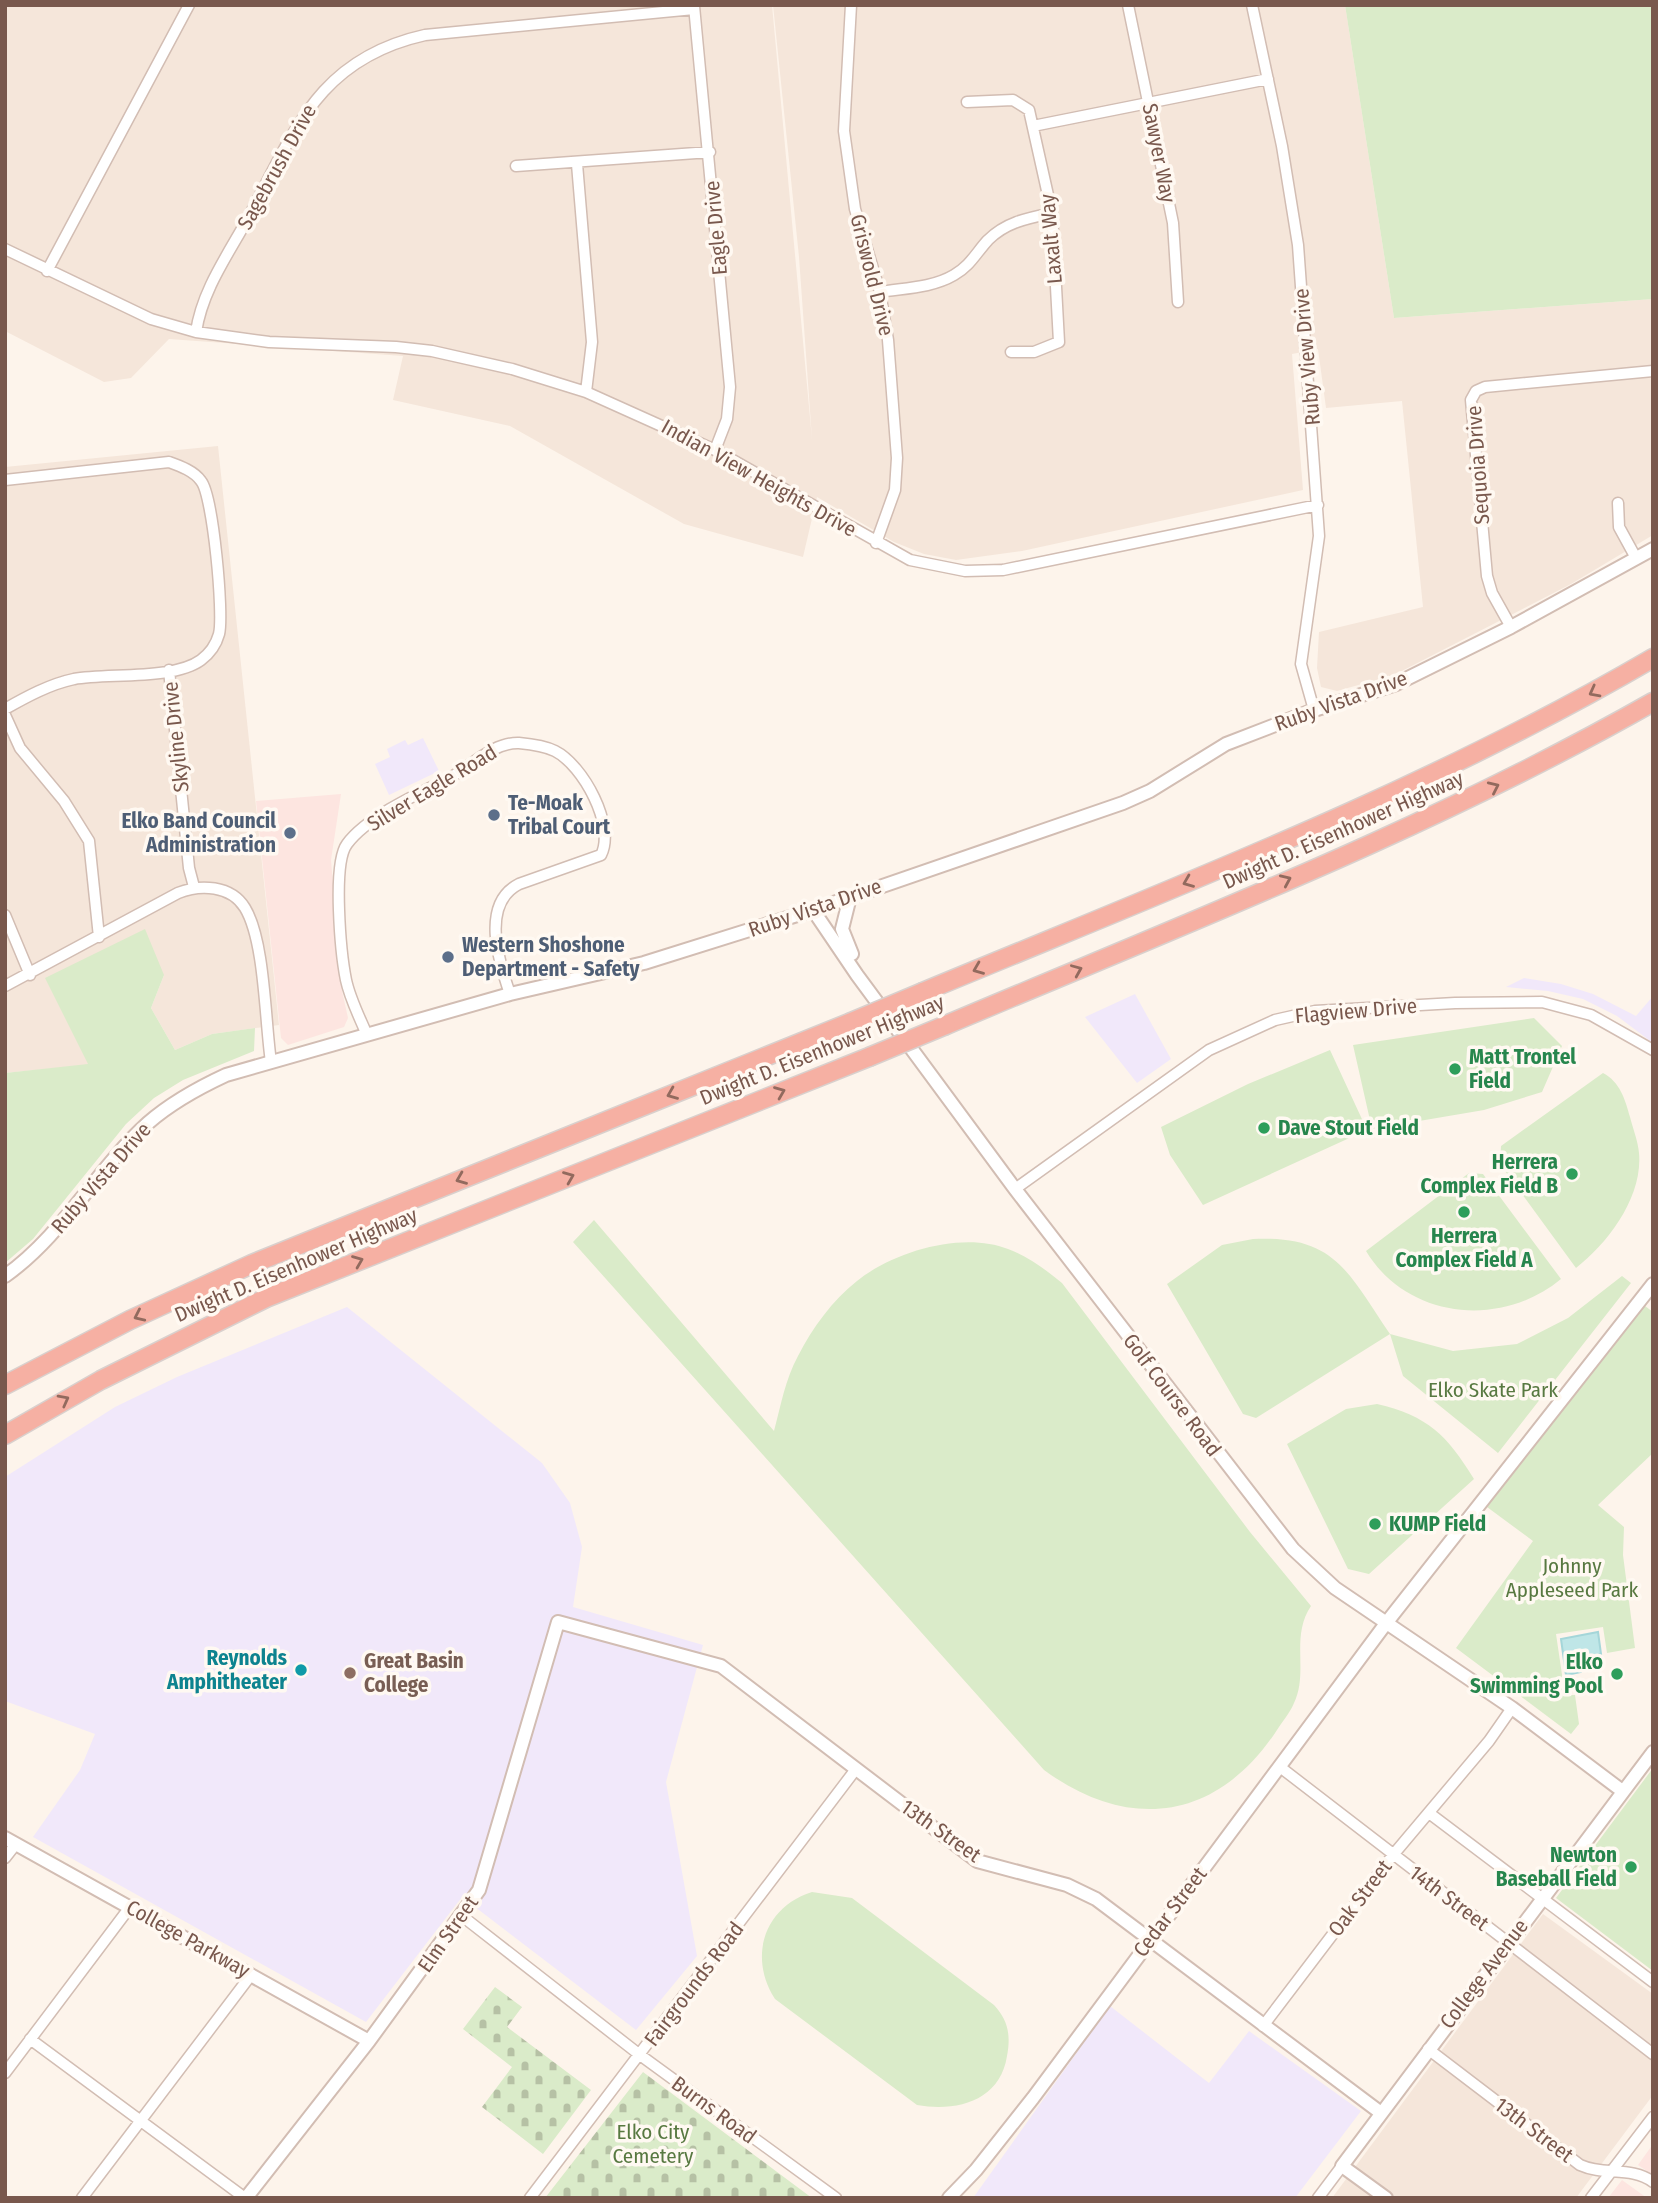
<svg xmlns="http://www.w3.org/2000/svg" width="1658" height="2203" viewBox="0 0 1658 2203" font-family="'Fira Sans Condensed',sans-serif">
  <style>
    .residential { fill: #f5e6da }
    .commercial { fill: #fde5e0 }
    .education { fill: #f1e8fa }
    .green { fill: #daebc9 }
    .cemetery { fill: url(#cemetery-stones) }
    .water { fill: #bfe6e7; stroke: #a5d6d9; stroke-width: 2 }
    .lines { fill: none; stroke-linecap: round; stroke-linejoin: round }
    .minor-casing { stroke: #d2bdb3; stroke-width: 13 }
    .tertiary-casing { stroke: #d2bdb3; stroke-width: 16 }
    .motorway-casing { stroke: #d9d0cd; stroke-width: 21 }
    .minor { stroke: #fff; stroke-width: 10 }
    .tertiary { stroke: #fff; stroke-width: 12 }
    .motorway { stroke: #f6b0a3; stroke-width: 18 }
    .motorway-bridge-casing { stroke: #d9d0cd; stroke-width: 21; stroke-linecap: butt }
    .motorway-bridge { stroke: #f6b0a3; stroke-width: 18 }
    .oneway { stroke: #926a5e }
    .service-dot { fill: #5c6f8a; stroke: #fff9f2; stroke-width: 2.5 }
    .leisure-dot { fill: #2e9e5b; stroke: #fff9f2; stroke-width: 2.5 }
    .culture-dot { fill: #0f9aa8; stroke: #fff9f2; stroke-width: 2.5 }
    .education-dot { fill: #8d6e63; stroke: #fff9f2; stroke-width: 2.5 }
    .labels { text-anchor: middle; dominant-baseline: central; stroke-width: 7; stroke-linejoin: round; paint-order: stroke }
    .street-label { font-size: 21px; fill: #79584d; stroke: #fff9f2 }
    .service-label { font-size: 21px; font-weight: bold; fill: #4e5e75; stroke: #fff9f2; text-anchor: start }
    .leisure-label { font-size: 21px; font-weight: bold; fill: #27864d; stroke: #fff9f2; text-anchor: start }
    .park-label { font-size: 21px; fill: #587941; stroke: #fff9f2 }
    .culture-label { font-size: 21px; font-weight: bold; fill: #0d838f; stroke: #fff9f2; text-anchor: end }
    .education-label { font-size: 21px; font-weight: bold; fill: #785e54; stroke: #fff9f2; text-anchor: start }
  </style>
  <defs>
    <pattern id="cemetery-stones" width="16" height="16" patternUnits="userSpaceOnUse" patternTransform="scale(1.75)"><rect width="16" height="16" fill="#daebc9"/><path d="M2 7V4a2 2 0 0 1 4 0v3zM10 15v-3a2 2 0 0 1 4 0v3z" fill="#b6c1a5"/></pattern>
  </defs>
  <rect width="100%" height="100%" fill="#fdf4eb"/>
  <!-- residential -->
  <path class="residential" d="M5,5H772L812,439L799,257L773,5H1345L1394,318L1653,299V535L1571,584L1394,675L1337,691L1321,687L1317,668L1319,632L1423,607L1402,401L1326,408L1318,349L1292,354L1303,490L1022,551L956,560L924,554L894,542L817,497L803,557L684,524L510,426L393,400L403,356L169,339L131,378L104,382L5,331Z
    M218,446L279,1025L212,1034L175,1050L151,1008L164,975L88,1065L5,1073V467Z
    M1543,1914L1653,1994V2095L1576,2198H1332Z"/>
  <!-- commercial -->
  <path class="commercial" d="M341,794L331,860L342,991L348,1018L344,1027L288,1045L281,1038L256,801Z
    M1653,2144V2175L1638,2165Z
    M1622,2180L1647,2198H1608Z"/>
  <!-- education -->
  <path class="education" d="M423,738L439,771L389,795L375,764L390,757L387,749L405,740L408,745Z
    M1524,978L1561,984L1593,994L1636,1016L1653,996V1043L1617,1016L1583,999L1548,991L1506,987Z
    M1135,994L1171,1059L1137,1083L1085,1017Z
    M347,1307L542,1463L570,1503L582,1547L573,1607L703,1645L666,1782L697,1956L636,2030L462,1897L366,2022L33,1837L80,1770L95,1734L5,1701V1477L115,1407L177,1377Z
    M1110,2006L1209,2083L1249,2031L1361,2111L1295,2198H973Z"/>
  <!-- green -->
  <path class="green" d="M1345,5H1653V299L1394,318Z
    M145,929L164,975L151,1008L175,1050L212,1034L255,1028L254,1051L183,1080L154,1098L126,1124L33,1239L5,1263V1073L88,1064L45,978Z
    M1534,1018L1562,1046L1542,1092L1484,1110L1372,1129L1353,1045Z
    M1330,1050L1367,1130L1203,1205L1170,1155L1161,1127L1248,1084Z
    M1603,1073C1620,1082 1625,1099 1630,1117C1633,1129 1638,1141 1639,1153C1643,1197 1608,1243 1576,1268L1500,1164L1501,1146Z
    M1469,1173L1483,1174L1561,1279C1501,1329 1407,1319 1366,1251Z
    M594,1220L774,1431C781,1405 785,1380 798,1356C813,1327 832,1301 857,1281C894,1251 963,1231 1008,1249C1028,1256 1046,1270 1062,1283L1250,1532L1311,1606C1290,1637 1309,1672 1294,1703C1290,1713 1282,1722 1277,1730C1218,1820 1130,1833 1044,1770L573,1242Z
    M1253,1239C1336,1235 1348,1273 1390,1334L1453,1351L1517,1344L1568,1318L1622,1276L1631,1283L1498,1453L1403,1376L1390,1334L1256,1418L1243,1414L1167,1284L1222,1245Z
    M1645,1306L1653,1312V1453L1598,1505L1624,1527L1623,1555L1635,1648L1607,1653L1603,1627L1556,1634L1565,1695H1575L1579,1724L1571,1734L1456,1648L1533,1541L1487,1507Z
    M1377,1404C1428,1416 1447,1435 1474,1479L1369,1574L1348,1569L1287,1444L1346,1409Z
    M1653,1768V1971L1556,1898Z
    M812,1892L852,1898L994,2005C1008,2020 1011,2035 1007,2056C1000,2101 957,2112 917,2105L775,1999C748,1957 764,1907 812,1892Z"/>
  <!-- cemetery -->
  <path class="cemetery" d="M495,1987L522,2007L507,2027L591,2090L543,2154L482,2107L512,2067L463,2029Z
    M643,2072L812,2198H545Z"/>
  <!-- water -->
  <path class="water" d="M1598,1632L1601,1654L1582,1658L1581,1672L1566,1675L1561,1639Z"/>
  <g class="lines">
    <!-- minor casing -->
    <g class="minor-casing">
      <path id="minor" d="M851,5L844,131L855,209L880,292L888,340L897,458L895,490L876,543
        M1128,5L1173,223L1178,302
        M1252,5L1282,146L1298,245L1319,536L1301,664L1314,710
        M694,6L730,387L727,419L715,450
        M967,102L1013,100L1029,110L1052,213L1059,342L1034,352H1011
        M1033,126L1268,79
        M577,164L592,342L586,392
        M516,166L710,152
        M5,249L151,319L196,332L269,342L396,347L432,351L512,369L586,392L715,450L910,560L965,571L1003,570L1318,505
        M47,271L189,5
        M880,292C904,288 932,288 954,275C970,266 976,253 988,240C1006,222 1028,218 1052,213
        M196,332C202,291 227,256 247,220C294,133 317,59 425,35L694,9
        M5,480L169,462C180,466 194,471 201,481C213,495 224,615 219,634C216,645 209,654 201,660C174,680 108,673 74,679C50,684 26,697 5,709
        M1618,503L1619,527L1636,558
        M1511,627L1492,593L1487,576L1471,400L1476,391L1485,387L1653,371
        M169,670L189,868L194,887
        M5,715L20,748L64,801L89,841L99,937
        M5,915L30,975
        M5,986L178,893C200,884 231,885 245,908C265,941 265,1022 271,1062
        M367,1035C360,1018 350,999 346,980C341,955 332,864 347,844C366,818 415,795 444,781C468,770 491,742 519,743C530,744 545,746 555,751C583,765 616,826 601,855L519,884C480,904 499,962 510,994
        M1015,1189L1209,1050L1275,1020L1315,1011L1455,1003L1542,1002L1591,1015L1653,1050
        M1280,1767L1653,2054
        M1429,1813L1653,1982
        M5,1858L16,1844
        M462,1916L640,2055L836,2198
        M1263,2026L1393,1855L1489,1741L1512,1708
        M30,2039L245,2198
        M1428,2049L1580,2165C1604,2176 1631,2166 1653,2182
        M5,2073L130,1907
        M82,2198L251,1975
        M530,2198L856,1769
        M1318,2198L1342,2166
        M1591,2198L1653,2117"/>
    </g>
    <!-- tertiary casing -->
    <g class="tertiary-casing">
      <path id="tertiary" d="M850,897L842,929L852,954
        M813,910L857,975L1015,1189L1293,1549L1335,1588L1512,1708L1621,1790
        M5,1276C63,1235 96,1170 148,1123C172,1102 198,1088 226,1075L510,994L644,963L813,910L1123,803L1150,791L1226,744L1314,710L1396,684L1511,627L1653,549
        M5,1838L369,2041
        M246,2198L369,2041L479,1890L558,1622L721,1666L977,1861L1067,1885L1096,1899L1381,2113
        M949,2198L976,2170L1033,2098L1387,1622L1653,1284
        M1386,2198L1342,2166L1653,1752"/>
    </g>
    <!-- motorway casing -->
    <g class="motorway-casing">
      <path id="motorway" d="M923,992C1170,889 1422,793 1653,658
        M946,1025C1184,924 1428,830 1653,702
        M5,1385L130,1320L252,1264L849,1023
        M5,1435L101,1380L266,1298L869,1057"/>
    </g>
    <!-- minor -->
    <use href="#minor" class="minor"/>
    <!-- tertiary -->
    <use href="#tertiary" class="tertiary"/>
    <!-- motorway -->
    <use href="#motorway" class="motorway"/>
    <!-- motorway-bridge casing -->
    <g class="motorway-bridge-casing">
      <path id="motorway-bridge" d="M849,1023L923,992
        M869,1057L946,1025"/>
    </g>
    <!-- motorway-bridge -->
    <use href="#motorway-bridge" class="motorway-bridge"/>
  </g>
  <!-- one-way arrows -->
  <defs><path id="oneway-chevron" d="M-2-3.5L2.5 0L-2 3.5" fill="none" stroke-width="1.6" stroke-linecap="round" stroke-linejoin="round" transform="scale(1.75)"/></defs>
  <g class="oneway">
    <use href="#oneway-chevron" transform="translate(1594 692) rotate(152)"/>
    <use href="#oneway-chevron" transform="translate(1494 787) rotate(-25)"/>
    <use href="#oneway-chevron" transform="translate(1286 880) rotate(-24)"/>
    <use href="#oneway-chevron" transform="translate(1188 882) rotate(158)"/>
    <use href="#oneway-chevron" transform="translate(978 969) rotate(158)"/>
    <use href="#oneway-chevron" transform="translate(1077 970) rotate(-23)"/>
    <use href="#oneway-chevron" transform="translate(780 1092) rotate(-22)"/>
    <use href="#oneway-chevron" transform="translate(672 1094) rotate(158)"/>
    <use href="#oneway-chevron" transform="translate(569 1177) rotate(-22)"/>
    <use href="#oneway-chevron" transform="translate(461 1179) rotate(158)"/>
    <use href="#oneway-chevron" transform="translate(358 1261) rotate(-22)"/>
    <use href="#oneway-chevron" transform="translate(139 1316) rotate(155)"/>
    <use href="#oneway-chevron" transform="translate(64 1400) rotate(-28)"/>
  </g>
  <!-- markers -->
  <g class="service-dot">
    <circle cx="494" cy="815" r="7"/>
    <circle cx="290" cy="833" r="7"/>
    <circle cx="448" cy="957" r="7"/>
  </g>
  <g class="leisure-dot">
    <circle cx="1455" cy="1069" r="7"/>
    <circle cx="1264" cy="1128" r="7"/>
    <circle cx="1572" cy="1174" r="7"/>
    <circle cx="1464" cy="1212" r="7"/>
    <circle cx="1375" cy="1524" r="7"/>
    <circle cx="1617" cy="1674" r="7"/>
    <circle cx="1631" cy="1867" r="7"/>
  </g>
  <circle class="culture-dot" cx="301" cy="1670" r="7"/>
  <circle class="education-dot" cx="350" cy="1673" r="7"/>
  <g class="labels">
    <!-- street labels -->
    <g class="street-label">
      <text transform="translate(1159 153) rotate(79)">Sawyer Way</text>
      <text transform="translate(277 167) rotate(-61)">Sagebrush Drive</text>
      <text transform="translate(716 228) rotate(-95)">Eagle Drive</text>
      <text transform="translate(1051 239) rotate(-95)">Laxalt Way</text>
      <text transform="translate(872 275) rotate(76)">Griswold Drive</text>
      <text transform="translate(1307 357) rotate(-95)">Ruby View Drive</text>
      <text transform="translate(1478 465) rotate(-94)">Sequoia Drive</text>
      <text transform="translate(759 478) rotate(29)">Indian View Heights Drive</text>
      <text transform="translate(1341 701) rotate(-20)">Ruby Vista Drive</text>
      <text transform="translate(176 737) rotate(-96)">Skyline Drive</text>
      <text transform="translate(432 788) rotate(-31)">Silver Eagle Road</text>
      <text transform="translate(1343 830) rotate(-24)">Dwight D. Eisenhower Highway</text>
      <text transform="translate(815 908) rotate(-19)">Ruby Vista Drive</text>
      <text transform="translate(1356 1011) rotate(-5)">Flagview Drive</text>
      <text transform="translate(822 1050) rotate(-22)">Dwight D. Eisenhower Highway</text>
      <text transform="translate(101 1178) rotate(-49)">Ruby Vista Drive</text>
      <text transform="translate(296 1265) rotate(-23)">Dwight D. Eisenhower Highway</text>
      <text transform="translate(1172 1395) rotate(53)">Golf Course Road</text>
      <text transform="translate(941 1831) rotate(35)">13th Street</text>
      <text transform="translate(1360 1898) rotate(-53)">Oak Street</text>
      <text transform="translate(1449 1898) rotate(37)">14th Street</text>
      <text transform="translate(1170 1912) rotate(-53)">Cedar Street</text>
      <text transform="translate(448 1934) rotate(-55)">Elm Street</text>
      <text transform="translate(188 1939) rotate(29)">College Parkway</text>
      <text transform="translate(1484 1974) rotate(-53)">College Avenue</text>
      <text transform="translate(694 1984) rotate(-53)">Fairgrounds Road</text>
      <text transform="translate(714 2110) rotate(36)">Burns Road</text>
      <text transform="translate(1534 2130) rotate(37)">13th Street</text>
    </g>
    <!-- service labels -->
    <g class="service-label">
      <text x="508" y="803">Te-Moak<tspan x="508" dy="24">Tribal Court</tspan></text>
      <text x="276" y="821" text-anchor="end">Elko Band Council<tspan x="276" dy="24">Administration</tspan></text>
      <text x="462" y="945">Western Shoshone<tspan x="462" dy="24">Department - Safety</tspan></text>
    </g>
    <!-- leisure labels -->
    <g class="leisure-label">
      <text x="1469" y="1057">Matt Trontel<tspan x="1469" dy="24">Field</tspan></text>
      <text x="1278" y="1128">Dave Stout Field</text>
      <text x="1558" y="1162" text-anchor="end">Herrera<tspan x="1558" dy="24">Complex Field B</tspan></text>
      <text x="1464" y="1236" text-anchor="middle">Herrera<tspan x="1464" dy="24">Complex Field A</tspan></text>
      <text x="1389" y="1524">KUMP Field</text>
      <text x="1603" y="1662" text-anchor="end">Elko<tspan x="1603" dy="24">Swimming Pool</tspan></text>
      <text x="1617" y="1855" text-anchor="end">Newton<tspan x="1617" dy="24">Baseball Field</tspan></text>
    </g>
    <!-- park labels -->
    <g class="park-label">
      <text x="1493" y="1390">Elko Skate Park</text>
      <text x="1572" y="1566">Johnny<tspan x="1572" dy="24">Appleseed Park</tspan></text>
      <text x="653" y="2132">Elko City<tspan x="653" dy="24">Cemetery</tspan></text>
    </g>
    <!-- culture labels -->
    <g class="culture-label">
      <text x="287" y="1658">Reynolds<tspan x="287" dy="24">Amphitheater</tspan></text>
    </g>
    <!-- education labels -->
    <g class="education-label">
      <text x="364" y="1661">Great Basin<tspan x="364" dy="24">College</tspan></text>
    </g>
  </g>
  <!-- border -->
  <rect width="1658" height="2203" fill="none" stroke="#79584d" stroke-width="14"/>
</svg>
